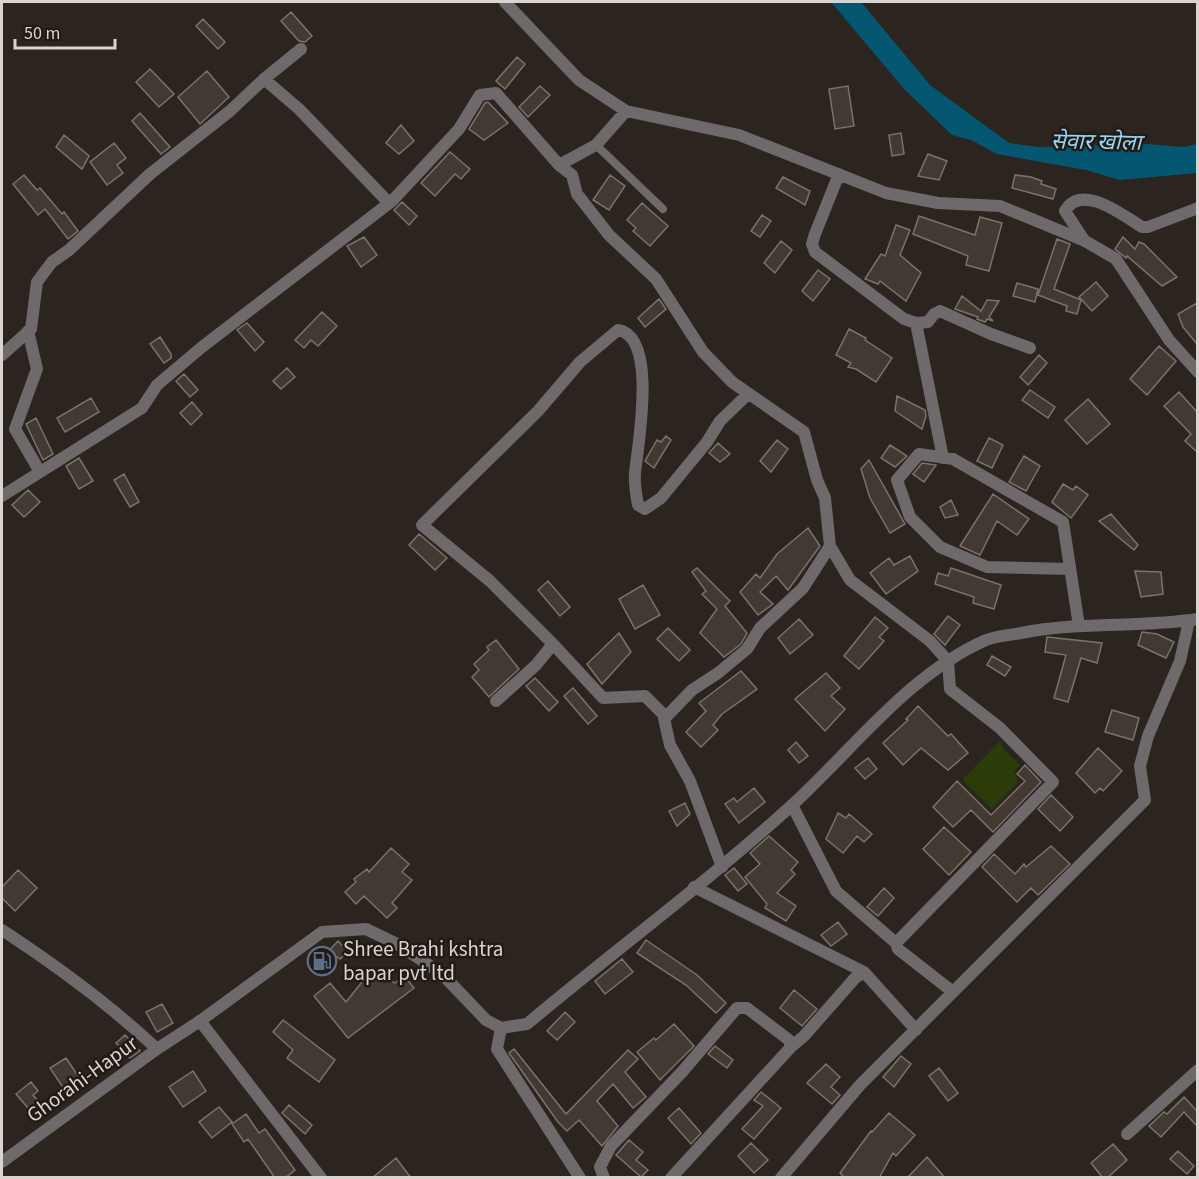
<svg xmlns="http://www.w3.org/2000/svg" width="1199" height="1179" viewBox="0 0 1199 1179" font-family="'Source Sans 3','Noto Sans Devanagari',sans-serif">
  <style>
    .green { fill: #2c3c08 }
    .water { fill: #045671 }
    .building { fill: #413932; stroke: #7b726b; stroke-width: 1.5 }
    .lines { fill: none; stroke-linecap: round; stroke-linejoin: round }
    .service { stroke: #6e696a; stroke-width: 8 }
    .minor { stroke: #6e696a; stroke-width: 12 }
    .tertiary { stroke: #6e696a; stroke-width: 12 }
    .labels { text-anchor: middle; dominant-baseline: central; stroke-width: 5; stroke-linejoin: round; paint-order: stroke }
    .poi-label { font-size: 21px; fill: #d9d4d0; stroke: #221b15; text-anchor: start }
    .street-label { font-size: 21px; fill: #d9d4d0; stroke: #221b15 }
    .water-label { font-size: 22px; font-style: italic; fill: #94d6f6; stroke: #221b15 }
  </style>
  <rect width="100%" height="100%" fill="#2c251f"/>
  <!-- green -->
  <path class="green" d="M1000,741L1004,750L1020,765L1014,772L1018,782L992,809L962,780Z"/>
  <!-- water -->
  <path class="water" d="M831,2H861L930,85L1009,143L1039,147L1148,144L1184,147L1197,144V173L1120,180L1086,170L997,154L971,140L952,135L904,89Z"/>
  <!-- building -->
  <path class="building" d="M291,12L312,36L305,42L299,41L281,21Z
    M203,19L225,42L218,49L196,26Z
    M517,57L525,64L505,89L496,81Z
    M150,69L174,94L159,107L136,82Z
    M207,71L229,97L200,124L178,97Z
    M540,86L550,95L528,117L519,107Z
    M848,86L854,126L835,129L829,89Z
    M488,102L508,123L484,140L469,129L485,103Z
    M140,113L170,147L161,154L132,121Z
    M401,125L414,141L399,154L386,143Z
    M901,133L904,154L892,156L889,135Z
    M64,135L89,156L82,169L56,147Z
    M114,143L126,158L117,165L123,173L107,185L90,162Z
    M450,152L470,169L461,179L455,174L435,196L421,183Z
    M928,154L947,161L939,180L918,176Z
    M24,175L37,190L40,188L62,214L64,212L78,231L68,239L45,209L38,215L13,184Z
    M610,175L625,186L609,210L593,200Z
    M1015,175L1031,177L1042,181L1041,184L1056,189L1053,199L1012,188Z
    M783,177L810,191L805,205L776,188Z
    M402,202L417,216L409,225L394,210Z
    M642,203L668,226L650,246L633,231L636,228L627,220Z
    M762,215L771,221L760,237L751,231Z
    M919,216L975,235L980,217L1002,223L989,271L966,265L968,256L913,234Z
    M896,225L910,230L900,255L921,273L906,301L880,281L878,284L865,279L881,254L885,256Z
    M364,237L377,255L361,267L347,246Z
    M1123,237L1135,249L1139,242L1144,244L1177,277L1162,286L1127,256L1126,258L1115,249Z
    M1057,239L1070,244L1054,289L1081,300L1077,314L1066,311L1067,306L1038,295Z
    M781,241L792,250L775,273L764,263Z
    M818,270L830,279L813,301L802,291Z
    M1096,282L1108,296L1092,311L1079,297Z
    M1017,283L1038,289L1035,302L1013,296Z
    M962,296L981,311L987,300L999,301L989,317L993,321L987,319L985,322L977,319L978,317L955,309Z
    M659,299L666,309L645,327L638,318Z
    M1197,303V344L1183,327L1178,314Z
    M322,312L337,326L318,346L311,340L304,348L295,340Z
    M247,323L264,342L255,351L237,330Z
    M849,329L866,338L865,340L892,358L876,382L856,369L848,367L851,363L836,355Z
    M160,337L171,354V358L164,363L150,344Z
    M1159,346L1176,361L1147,395L1130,379Z
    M1039,355L1047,363L1028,385L1020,377Z
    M287,368L295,377L281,389L273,381Z
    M184,374L198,390L190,397L176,381Z
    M1030,390L1055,407L1048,418L1022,400Z
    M1179,392L1197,412V452L1185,441L1191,434L1164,406Z
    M897,396L925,410L926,416L922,429L895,411Z
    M91,398L99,412L65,432L57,418Z
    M1088,399L1110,424L1087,444L1065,420Z
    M192,402L202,414L191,425L180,413Z
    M36,418L53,454L43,460L26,424Z
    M666,436L671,440L654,468L645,461L657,440L661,442Z
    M989,438L1003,445L992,468L977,461Z
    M777,440L788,449L771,472L760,461Z
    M718,443L730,454L720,462L709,453Z
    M890,445L907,456L895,467L881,458Z
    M1024,456L1040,466L1026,491L1009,482Z
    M79,458L93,481L79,489L66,466Z
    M869,460L905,524L890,533L870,498L861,469Z
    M922,463L936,465L924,482L913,474Z
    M124,474L139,502L130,507L114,480Z
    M1063,484L1073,490L1076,486L1088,495L1071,518L1052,502Z
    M28,490L40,502L24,517L12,505Z
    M993,494L1029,519L1017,535L997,521L980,555L960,546Z
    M951,500L958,515L945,518L940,507Z
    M1111,514L1138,545L1134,550L1099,521Z
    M808,528L820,546L788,590L776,576L760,592L773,604L758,615L740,592L756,574L760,578L777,554Z
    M419,534L447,558L435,570L409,545Z
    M910,556L918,571L886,594L870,573L889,558L894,565Z
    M697,568L730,601L725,606L747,633L741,644L724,657L700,633L717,609L702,594L706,591L692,572Z
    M951,568L1001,585L994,609L973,603L974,597L935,584L938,573L948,576Z
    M1135,571L1161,572L1163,594L1141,597Z
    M548,581L570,607L560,616L538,590Z
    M643,585L660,615L635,629L619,599Z
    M948,616L960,625L945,645L934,634Z
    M875,617L888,628L879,637L884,641L859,669L844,656Z
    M799,619L813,635L790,654L778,638Z
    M668,628L690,650L679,661L657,639Z
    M1142,632L1157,634L1174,642L1166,658L1138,645Z
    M619,633L631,652L602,684L587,664Z
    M1047,637L1102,643L1097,663L1081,658L1068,702L1054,698L1066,655L1045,652Z
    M496,640L519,669L489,697L472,677L479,670L474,664L489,650L487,647Z
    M992,656L1011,667L1005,676L987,665Z
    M741,671L757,689L722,714L713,725L718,730L701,747L686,732L706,711L699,703Z
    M826,673L840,688L831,696L845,709L825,731L795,699Z
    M535,678L558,702L549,711L526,686Z
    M573,688L597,716L588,724L564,696Z
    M918,706L948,736L951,734L968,753L948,770L921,748L903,765L883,743L908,720L906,719Z
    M1112,710L1139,718L1133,740L1105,732Z
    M796,742L808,756L799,763L788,750Z
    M1098,748L1122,771L1103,791L1100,788L1095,793L1076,773Z
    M868,758L877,769L865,779L855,768Z
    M1025,765L1041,782L993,832L971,810L953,827L933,807L957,781L991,815L1025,781L1017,774Z
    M754,788L765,802L739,823L725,804L734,798L737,802Z
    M1051,795L1073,817L1060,831L1038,809Z
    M685,803L690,814L677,826L669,811Z
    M838,813L846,818L849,814L872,834L864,842L857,836L843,853L826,839Z
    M944,827L971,852L949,875L923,849Z
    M769,836L798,862L791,870L795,874L777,893L796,906L786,921L765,908L767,904L745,877L760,864L750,853Z
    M1051,846L1070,864L1038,895L1031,888L1017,902L982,867L994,854L1015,874L1024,864L1026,867Z
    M391,848L409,864L402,872L412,880L392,903L397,908L387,918L364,896L356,904L345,892L356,882L354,879L367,869L369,872Z
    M734,868L747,884L738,891L725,875Z
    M18,870L37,888L15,911L2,898V887Z
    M884,888L894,898L878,916L867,907Z
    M838,922L847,934L831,946L821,935Z
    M646,940L697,975L726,1003L716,1013L686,985L637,953Z
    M338,941L348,952L340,959L337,957L333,964L323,957Z
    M622,959L633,972L605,994L595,981Z
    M370,972L395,983L404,976L414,988L348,1038L314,996L330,983L346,1002Z
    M794,990L817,1009L802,1026L780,1008Z
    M162,1004L173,1023L157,1032L146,1012Z
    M565,1012L575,1022L557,1040L547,1031Z
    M283,1020L335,1060L319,1082L287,1058L293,1050L273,1032Z
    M674,1024L694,1046L660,1080L637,1052L654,1038L656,1040Z
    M125,1035L140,1051L130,1058L116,1043Z
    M715,1046L733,1060L727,1068L708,1054Z
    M514,1049L566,1114L628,1050L638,1059L625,1072L646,1097L633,1108L613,1084L597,1101L618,1126L602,1146L579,1120L567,1131L558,1122L509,1053Z
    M901,1056L911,1064L894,1087L883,1077Z
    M66,1058L80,1079L64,1089L50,1068Z
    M826,1064L840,1077L831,1087L840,1095L832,1104L807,1083Z
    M939,1068L958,1093L948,1101L929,1076Z
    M193,1071L206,1091L183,1107L169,1087Z
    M31,1082L38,1091L33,1095L43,1107L34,1115L16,1094Z
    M761,1092L781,1108L754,1139L742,1129L763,1106L754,1100Z
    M1184,1097L1197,1111V1126L1184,1112L1161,1137L1149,1126L1164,1112L1167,1114Z
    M289,1105L312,1125L305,1134L282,1113Z
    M219,1107L232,1122L212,1138L199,1122Z
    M679,1108L701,1133L691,1144L668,1118Z
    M889,1113L915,1135L896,1156L893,1153L879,1178H845L840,1173L871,1131L872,1132Z
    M246,1114L259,1133L265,1129L295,1170L285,1178H275L248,1139L244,1142L232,1124Z
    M629,1140L643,1152L636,1160L648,1170L641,1177L616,1155Z
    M751,1143L768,1160L754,1173L738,1156Z
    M1113,1144L1127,1160L1107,1178H1103L1091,1163Z
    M1178,1151L1194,1166L1187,1174L1170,1159Z
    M927,1157L945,1178H907Z
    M396,1158L411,1178H372Z"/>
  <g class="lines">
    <!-- service -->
    <path class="service" d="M596,145L663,209"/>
    <!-- minor -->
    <path class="minor" d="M505,2L579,80L626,111L739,135L886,193L938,203L1000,206L1085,241L1116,259L1169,340L1198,372
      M264,79L301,49
      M559,165L572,175L577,194L609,235L656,279L703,352L732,382L804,432L817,480L825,498L830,546L850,580L930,641L948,661L950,689L1000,728L1053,782L896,943
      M839,174L815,234L812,244L815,252L904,319L916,323L928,322L934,314L940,311L991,334L1030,348
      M1084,240L1065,211C1081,182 1124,216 1142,227H1148L1198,208
      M916,323L943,458
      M28,331L37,369L15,429L40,472
      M2,355L31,329L37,282L52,262L69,250L150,174L230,111L264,79L299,109L389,203
      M2,496L142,408L157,385L202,347L392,201L459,129L480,95L496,93L559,165L596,145L626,111
      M1070,569L987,567L940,547L910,517L897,480L919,454L953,459L1063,522L1079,626
      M553,644L490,581L422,525L538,411L580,362L618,330C658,336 638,444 635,473C634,484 636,494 638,505L645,509L661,498L707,442L720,421L748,394
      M496,701L536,665L553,644L603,698L645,696L663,714L670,745L690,781L722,867
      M664,719L692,690L718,673L747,649L760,628L803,588L830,546
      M792,805L836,891L896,943L898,949L953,992
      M694,887L864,972L916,1030
      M200,1021L321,1178
      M501,1028L497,1049L580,1178
      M791,1047L804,1036L855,978L864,972
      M1127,1134L1198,1070
      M604,1178L600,1167L611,1146L682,1072L737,1008H747L789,1040L791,1047L671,1178
      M781,1178L860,1085L1145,800L1140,766L1148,736L1180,661L1189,621"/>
    <!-- tertiary -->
    <path class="tertiary" d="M2,930C57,966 108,1003 157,1049L200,1021L322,932L366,929L399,945L442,974L486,1020L501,1028L527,1024C614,951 706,883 790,807C852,751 907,675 986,640C996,636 1010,635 1021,633C1080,621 1139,628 1198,619
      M2,1162L157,1049"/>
  </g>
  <!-- icons -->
  <defs>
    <g id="fuel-ring" transform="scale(1.5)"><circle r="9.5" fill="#221b15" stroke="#5c6f8a" stroke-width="1.5"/><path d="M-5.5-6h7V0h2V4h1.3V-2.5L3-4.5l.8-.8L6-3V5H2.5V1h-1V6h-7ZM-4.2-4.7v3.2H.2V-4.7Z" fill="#5c6f8a"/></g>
  </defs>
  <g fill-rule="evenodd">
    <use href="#fuel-ring" x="322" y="961"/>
  </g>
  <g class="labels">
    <!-- poi labels -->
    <g class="poi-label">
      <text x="343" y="949">Shree Brahi kshtra<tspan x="343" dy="24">bapar pvt ltd</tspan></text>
    </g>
    <!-- street labels -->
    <g class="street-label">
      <text transform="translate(82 1079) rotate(-36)">Ghorahi-Hapur</text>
    </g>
    <!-- water labels -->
    <g class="water-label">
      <text transform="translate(1096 142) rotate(1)">सेवार खोला</text>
    </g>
  </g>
  <!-- border -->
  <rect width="1199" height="1179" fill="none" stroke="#d9d4d0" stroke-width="6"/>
  <!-- scale -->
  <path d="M15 39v9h100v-9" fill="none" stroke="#d9d4d0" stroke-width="3"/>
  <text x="24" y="39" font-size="18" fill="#d9d4d0" stroke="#221b15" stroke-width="4.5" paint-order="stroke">50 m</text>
</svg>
